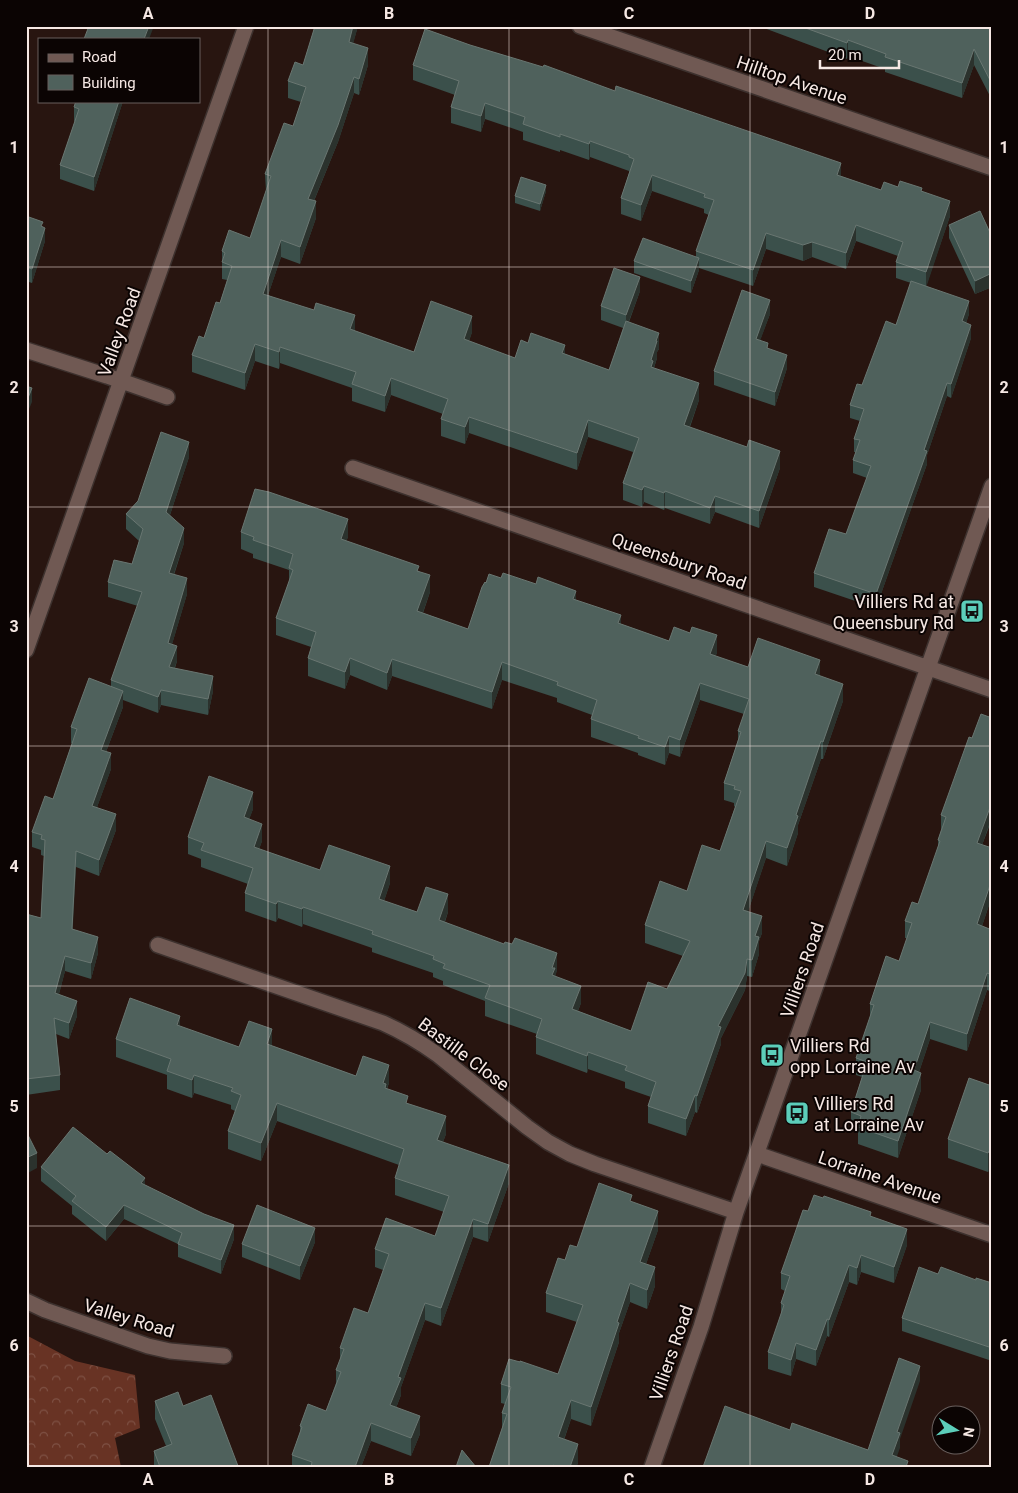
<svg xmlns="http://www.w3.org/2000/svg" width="1018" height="1493" viewBox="0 0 1018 1493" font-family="Roboto,sans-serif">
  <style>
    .forest { fill: url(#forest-crowns) }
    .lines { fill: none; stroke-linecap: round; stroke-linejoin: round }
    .street-casing { stroke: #3d312e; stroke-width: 18 }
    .street { stroke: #705953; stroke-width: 15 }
    .wall { fill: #3b504b }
    .shaded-wall { fill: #2b322d }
    .building { fill: #4f615c; stroke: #697671 }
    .grid { fill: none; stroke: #f6e8e4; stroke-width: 1; stroke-opacity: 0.55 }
    .labels { text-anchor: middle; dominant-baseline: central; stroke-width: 4; stroke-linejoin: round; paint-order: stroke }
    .street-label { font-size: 18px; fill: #f6e8e4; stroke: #0b0403 }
    .poi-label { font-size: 18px; fill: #f6e8e4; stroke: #0b0403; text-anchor: start }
    .neatline { fill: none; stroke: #f6e8e4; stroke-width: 2 }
    .grid-label { font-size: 16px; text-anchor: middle; font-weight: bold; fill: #f6e8e4 }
  </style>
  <defs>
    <pattern id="forest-crowns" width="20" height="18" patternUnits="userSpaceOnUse" patternTransform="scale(1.25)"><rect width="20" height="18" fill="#683324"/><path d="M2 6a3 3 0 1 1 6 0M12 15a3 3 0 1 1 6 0" fill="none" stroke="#7e5144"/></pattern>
  </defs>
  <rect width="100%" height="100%" fill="#281510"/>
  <!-- forest -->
  <path class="forest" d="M26,1335L75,1361L135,1375L140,1428L115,1438L121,1467H26Z"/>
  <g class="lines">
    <!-- street casing -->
    <g class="street-casing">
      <path id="street" d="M580,26L992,168
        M26,350L107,376L167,397
        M353,468L992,690
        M26,650L246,26
        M158,945L383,1023C403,1032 420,1042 438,1055L527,1127L548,1142L570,1154L595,1164L736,1212
        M757,1154L992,1235
        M26,1301L45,1310L148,1346L170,1351L224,1356
        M652,1467L701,1327L736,1212L992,486"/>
    </g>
    <!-- street -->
    <use href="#street" class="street"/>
  </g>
  <!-- wall -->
  <path class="wall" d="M315,26H358L353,43L368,65L359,95L354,93L338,142L314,201L316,218L300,264L281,257L268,295L355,331L414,352L472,332L469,341L515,358L528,343L565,354L609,370L623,328L601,320V306L640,291L629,322L659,349L657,352V358L654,368L699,400L690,427L780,468L759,528L715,512L710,524L665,508L664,510L644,502L642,507L623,500V483L633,452L588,437L577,470L469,433L465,444L441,436V419L443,414L391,395L385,412L352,401V388L280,363L279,369L255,361L245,390L192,372V355L204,338L220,303L227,280L222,279V251L250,238L266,191L265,174L293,126L301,102L288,98V81L303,65Z
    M759,26H992V100L974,65L962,98L885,72V69L848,56L847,59Z
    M413,65L841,176L881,190L898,187L922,191L950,216L926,286L969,314L966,323L971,338L951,398L947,396L927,455V464L876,608L814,587V573L846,534L867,478L853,473V460L856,452H854V439L860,421L850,418V405L862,385L896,325L911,283L896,278V262L898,256L856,241L846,269L812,257L803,261L766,249L753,286L699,268V270L691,293L634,273V261L696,257V251L709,215L704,213V209L652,191L641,221L621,214V198L629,173V171L590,157L589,160L560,150V152L523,140V132L485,119L481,132L451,123V107L455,95L413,80Z
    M76,101H123L94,191L60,179V165L75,121H74V107Z
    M546,191L540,211L515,203V196Z
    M26,216L43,227L45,241L32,283L26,281Z
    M949,225L992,237V287L975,294L949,238Z
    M770,314L760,340L787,368L775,406L714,385V371Z
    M189,457L170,515L184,543L174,575L187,594L172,644L177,661L175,668L213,691L208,715L161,705L158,713L123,700V707L106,752L111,769L97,807L116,830L99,876L76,867L72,930L98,953L91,979L65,971L59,994L77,1016L69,1039L56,1034L60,1075V1090L26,1095V914L41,918L44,856L41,855V850L32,847V832L53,799L72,743H71V727L111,687V680L138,606L108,597V582L132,564L139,541L126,529V514Z
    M241,532L348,537L346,541L419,571L430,592L423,613L468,629L486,583L501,578L576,600L621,624L669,641L717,653L715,656L748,667L820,676L843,701L823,759H821L798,825V833L787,866L766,858L748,911L762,933L759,941V954L752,977L747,976L745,990L721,1038V1044L697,1113L695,1112L686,1136L648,1123V1106L651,1097L625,1088V1082L588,1069L587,1073L536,1054V1037L537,1034L485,1016V1001L443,985V981L433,977V973L372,952V948L303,924L302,927L278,918L276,922L245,911V893L248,884L201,867V859L188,854V837L253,809L249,819L262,841L259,849L320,870L390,883L384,901L417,912H448L445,922L557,970L555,976L581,1003L578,1011L631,1031L667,989L683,956L645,943V925L687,891L720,851L735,807L734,806V803L724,800V783L738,740V731L744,714L700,700L680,757L669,753L665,765L638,755V753L591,737V719L592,715L557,702V698L502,680L492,709L392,676L387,690L350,675L345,689L308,676V658L311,647L276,635V618L289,582V570L253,558V554L241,549Z
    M992,718V819L982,845L992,848V903L990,902L982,926L992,930V992L987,990L967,1051L930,1039L919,1072L921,1090L898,1158L858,1144V1132L851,1129V1112L862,1077L856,1075V1058L870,1017V1004L899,961L907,938H905V921L918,904L938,849V840L941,830V815L972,738Z
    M180,1027L239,1047L272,1046L356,1076L389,1083L387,1089L408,1104L446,1134L443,1142L509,1183L488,1242L473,1237L441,1326L425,1320L401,1387V1395L396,1408L420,1434L411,1456L371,1441L361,1467H292V1455L300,1432V1426L326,1411L336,1383V1370L340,1361V1348L368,1313L383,1270L375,1267V1249L435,1236L444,1212L395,1195V1178L399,1165L277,1121L261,1161L228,1149V1131L235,1111L231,1109V1105L194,1093L192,1098L167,1089V1075L116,1057V1039Z
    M992,1086V1171L989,1170L988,1172L948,1158V1139Z
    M41,1167L145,1185L234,1239L221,1274L178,1257V1244L124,1219L106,1241L72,1214V1206L41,1181Z
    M632,1202L658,1230L646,1264L655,1286L647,1309L630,1302L619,1333V1342L591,1426L571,1419L564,1440L578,1463L576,1467H489L502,1428V1413L505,1404L501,1403V1384L520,1362L558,1374L577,1322L546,1312V1293L565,1260L577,1247Z
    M808,1211L871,1216L907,1245L894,1283L861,1272L857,1285L849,1282L829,1337L827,1336L816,1366L796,1359L791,1376L768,1369V1352L781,1316V1303L785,1291L781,1289V1273Z
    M315,1242L300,1280L242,1257V1244Z
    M938,1274L992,1283V1361L902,1331V1318Z
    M155,1401L183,1406L238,1467H154V1451L166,1446L155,1419Z"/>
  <!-- shaded-wall -->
  <path class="shaded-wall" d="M149,26H154L149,39H144Z
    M353,26H358L349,59V42Z
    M848,40V56L847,59V43Z
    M368,48V65L359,95V79Z
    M974,49V65L962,98V83Z
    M354,77V93L338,142L308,215V199Z
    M119,101H123L94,191V177Z
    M485,103V119L481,132V116Z
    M590,141V157L589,160V144Z
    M841,163V179L837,175Z
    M652,175V191L641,221V205Z
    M546,185V191L540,211V204Z
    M316,201V218L300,264V247Z
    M950,201V216L926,288V272Z
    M856,225V241L846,269V253Z
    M45,228V241L32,283V269Z
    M766,233V249L753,286V270Z
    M281,240V257L263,310V294Z
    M812,242V257L803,261V245Z
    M699,258V270L691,293V281Z
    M992,273V287L975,294V281Z
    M640,277V291L626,329V315Z
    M770,300V314L756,352V339Z
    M969,301V314L962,335V321Z
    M355,315V332L350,329Z
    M472,316V332L464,356V339Z
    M971,325V338L951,398V384Z
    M659,333V349L657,352V358L653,370L651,383V360Z
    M255,344V361L245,390V373Z
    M565,345V361L562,353Z
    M280,347V363L279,369V352Z
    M787,355V368L775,406V392Z
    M391,378V395L385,412V396Z
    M699,383V400L684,442V425Z
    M947,383V396L927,455V464L876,608V594Z
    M32,388V402L26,416V403Z
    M469,417V433L465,444V427Z
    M588,420V437L577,470V453Z
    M189,442V457L166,527V512Z
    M780,451V468L759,528V511Z
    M644,486V502L642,507V490Z
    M665,491V508L664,510V493Z
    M715,496V512L710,524V508Z
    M348,519V537L341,556V539Z
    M184,528V543L169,588V573Z
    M430,575V592L417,629V611Z
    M187,578V594L168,658V643Z
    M576,591V608L573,599Z
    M621,615V633L618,623Z
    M717,635V653L710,671V654Z
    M177,646V661L169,682V667Z
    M350,658V675L345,689V672Z
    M392,659V676L387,690V673Z
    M820,660V677L815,674Z
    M502,662V680L492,709V692Z
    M213,676V691L208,715V699Z
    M700,683V700L680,757V740Z
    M843,684V701L823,759V742Z
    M161,690V705L158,713V697Z
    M123,691V707L101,765V750Z
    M669,736V753L665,765V747Z
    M821,741V759L798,825V833L787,866V848L796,815Z
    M111,753V769L92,821V806Z
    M253,792V809L244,834V817Z
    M991,802V819L977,860V843Z
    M116,814V830L99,876V860Z
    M262,824V841L254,864V847Z
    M766,841V858L743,927V910Z
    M76,851V867L72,945V929Z
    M390,866V883L379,916V899Z
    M990,885V902L977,941V924Z
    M448,894V912L439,937V920Z
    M278,901V918L276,922V904Z
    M303,907V924L302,927V909Z
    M762,916V933L759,941V954L752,977V960L755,936Z
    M98,937V953L91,979V963Z
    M557,953V970L555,978L552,993V968Z
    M65,956V971L55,1009V993Z
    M747,959V976L745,990L721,1038V1044L697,1113V1096L718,1026Z
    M987,973V990L967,1051V1034Z
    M581,986V1003L572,1026V1009Z
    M77,1001V1016L69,1039V1023Z
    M180,1016V1034L177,1025Z
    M930,1022V1039L914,1087V1070Z
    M272,1029V1047L267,1044Z
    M588,1052V1069L587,1073V1056Z
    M389,1065V1083L386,1090L383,1083Z
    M921,1073V1090L898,1158V1141Z
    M194,1075V1093L192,1098V1080Z
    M695,1095V1112L686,1136V1119Z
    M277,1103V1121L261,1161V1143Z
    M446,1116V1134L437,1158V1140Z
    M989,1151V1170L988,1172V1153Z
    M37,1153V1168L26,1174V1158Z
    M509,1165V1183L488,1242V1224Z
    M145,1178V1191L141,1183Z
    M124,1205V1219L106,1241V1227Z
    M658,1211V1230L640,1281V1262Z
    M473,1219V1237L441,1326V1308Z
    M234,1225V1239L221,1274V1260Z
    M315,1228V1242L300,1280V1266Z
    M907,1229V1245L894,1283V1267Z
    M861,1255V1272L857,1285V1268Z
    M849,1265V1282L829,1337V1320Z
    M655,1267V1286L647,1309V1290Z
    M630,1283V1302L619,1333V1342L591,1426V1407L617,1322Z
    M425,1303V1320L401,1387V1395L390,1423V1405L398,1377Z
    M827,1319V1336L816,1366V1350Z
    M796,1343V1359L791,1376V1360Z
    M920,1366V1381L900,1439V1448L893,1467L892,1455L897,1432Z
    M571,1400V1419L558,1456V1437Z
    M420,1416V1434L411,1456V1438Z
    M371,1423V1441L361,1467H355Z
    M578,1444V1463L576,1467H570Z"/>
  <!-- building -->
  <path class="building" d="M89,26H149L144,39H84Z
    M315,26H353L349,42L368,48L359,79L354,77L338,125L308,199L316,201L300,247L281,240L263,294L314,310L316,303L355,315L350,329L414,352L431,301L472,316L464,339L515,358L521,340L528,343L531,333L565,345L562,353L609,370L626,321L659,333L656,341H657L651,360L653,361L651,367L699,383L684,425L747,447L749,440L780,451L759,511L715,496L710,508L665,491L664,493L644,486L642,490L623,483L639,438L588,420L577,453L469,417L465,427L441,419L448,399L391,378L385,396L352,384L356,372L280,347L279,352L255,344L245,373L192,355L199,336L204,338L216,302L220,303L232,266L222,262L225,253L222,251L229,230L250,238L271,176L265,174L284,123L293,126L306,87L288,81L295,62L303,65Z
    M800,26H992V84L974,49L962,83L885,57L886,54L848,40L847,43Z
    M425,29L470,45L543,67L544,65L615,91L616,86L841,163L837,175L881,190L884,182L898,187L900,181L922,188L921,191L950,201L926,272L896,262L903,242L856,225L846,253L812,242L803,245L766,233L753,270L696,251L714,200L704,197L705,194L652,175L641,205L621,198L634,159L629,157V155L590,141L589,144L560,134V137L523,124L525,117L485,103L481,116L451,107L459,81L413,65Z
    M76,101H119L94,177L60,165L79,109L74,107Z
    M521,177L546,185L540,204L515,196Z
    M980,211L992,237V273L975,281L949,225Z
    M26,216L43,222L41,226L45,228L32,269L26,267Z
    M643,238L699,258L691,281L634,261Z
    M614,268L640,277L626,315L601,306Z
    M911,281L969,301L962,321L971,325L951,384L947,383L924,450L927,451L876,594L814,573L829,529L846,534L871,466L853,460L860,440L854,439L864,409L850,405L857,384L862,385L886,321L896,325Z
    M742,290L770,300L756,339L768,343L767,348L787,355L775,392L714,371Z
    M26,386L32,388L26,403Z
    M161,432L189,442L166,512L184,528L169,573L187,578L168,643L177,646L169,667L213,676L208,699L161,690L158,697L111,680L142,592L108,582L114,560L132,564L143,529L126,514L138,501Z
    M255,489L269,492L348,519L341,539L419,566L417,571L430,575L417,611L468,629L482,587L485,582L486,583L489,574L501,578L503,573L536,584L538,577L576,591L573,599L621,615L618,623L669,641L674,627L690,633L692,627L717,635L710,654L748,667L758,638L820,660L815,674L843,684L823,742L821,741L796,815L798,816L787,848L766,841L743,910L762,916L755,936L759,937L752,960L747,959L745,973L718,1026L721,1027L697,1096L695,1095L686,1119L648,1106L656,1082L625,1070L627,1066L588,1052L587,1056L536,1037L542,1019L485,998L490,985L443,968L445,964L433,959L434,956L372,934L373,931L303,907L302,909L278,901L276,904L245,893L253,868L201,850L204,843L188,837L209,776L253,792L244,817L262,824L254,847L320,870L329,845L390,866L379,899L417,912L426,887L448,894L439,920L504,944L505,942L512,944L515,938L557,953L552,968H555L552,975L581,986L572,1009L631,1031L648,982L667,989L690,941L645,925L660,881L687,891L702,845L720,851L741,791L734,789L735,786L724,783L741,732L738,731L749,699L700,683L680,740L669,736L665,747L638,738L639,736L591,719L597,700L557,685L558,682L502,662L492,692L392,659L387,673L350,658L345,672L308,658L316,632L276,618L293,570L289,568L293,554L253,540L254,537L241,532Z
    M89,678L123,691L101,750L111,753L92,806L116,814L99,860L76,851L72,929L98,937L91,963L65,956L55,993L77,1001L69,1023L54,1018L60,1075L26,1079V914L41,918L45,840L41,839L42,835L32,832L45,796L53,799L77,729L71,727Z
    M981,714L992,718V802L977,843L992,848V886L990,885L977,924L992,930V975L987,973L967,1034L930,1022L914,1070L921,1073L898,1141L858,1127L861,1116L851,1112L867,1062L856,1058L874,1005L870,1004L886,956L899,961L912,923L905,921L912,902L918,904L940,841L938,840L946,817L941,815L969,737L972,738Z
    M130,998L180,1016L177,1025L239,1047L249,1021L272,1029L267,1044L356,1076L363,1056L389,1065L383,1083L386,1084L385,1088L408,1096L406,1103L446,1116L437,1140L509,1165L488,1224L473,1219L441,1308L425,1303L398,1377L401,1378L390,1405L420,1416L411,1438L371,1423L355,1467H311L312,1462L292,1455L302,1427L300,1426L308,1404L326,1411L341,1372L336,1370L344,1349L340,1348L354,1308L368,1313L389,1254L375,1249L386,1218L435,1236L449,1196L395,1178L404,1149L277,1103L261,1143L228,1131L241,1095L231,1091L233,1088L194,1075L192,1080L167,1071L171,1059L116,1039Z
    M969,1078L992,1086V1152L989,1151L988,1153L948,1139Z
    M73,1127L107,1154L110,1151L145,1178L141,1183L204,1214L234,1225L221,1260L178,1244L182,1233L124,1205L106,1227L72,1201L76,1196L41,1167Z
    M26,1131L37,1153L26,1158Z
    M599,1183L632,1195L630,1201L658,1211L640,1262L655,1267L647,1290L630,1283L617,1322L619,1323L591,1407L571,1400L558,1437L578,1444L570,1467H557L553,1465L552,1467H489L507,1414L502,1413L511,1387L501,1384L509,1359L520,1362V1361L558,1374L583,1305L546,1293L558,1258L565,1260L570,1245L577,1247Z
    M814,1195L823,1198L824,1196L871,1212L870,1216L907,1229L894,1267L861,1255L857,1268L849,1265L829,1320L827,1319L816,1350L796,1343L791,1360L768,1352L784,1305L781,1303L790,1276L781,1273L803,1210L808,1211Z
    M257,1205L315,1228L300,1266L242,1244Z
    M919,1267L938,1274L941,1267L976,1280V1278L992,1283V1348L902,1318Z
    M899,1358L920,1366L897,1432L900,1433L892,1455L908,1461L906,1467H703L725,1406L790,1430L792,1423L868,1450Z
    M178,1392L183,1406L211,1395L238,1466L160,1467L154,1451L172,1444L155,1401Z
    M462,1450L476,1467H456Z"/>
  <!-- grid -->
  <path class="grid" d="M268,26V1467M509,26V1467M750,26V1467M26,267H992M26,507H992M26,746H992M26,986H992M26,1226H992"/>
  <!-- icons -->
  <defs>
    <g id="bus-square" transform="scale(1.25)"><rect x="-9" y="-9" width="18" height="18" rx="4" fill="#5cceba" stroke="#0b0403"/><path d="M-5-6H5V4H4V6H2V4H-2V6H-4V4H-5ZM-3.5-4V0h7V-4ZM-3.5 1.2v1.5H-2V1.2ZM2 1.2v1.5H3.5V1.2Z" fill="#111"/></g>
  </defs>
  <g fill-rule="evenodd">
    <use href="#bus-square" x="972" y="611"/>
    <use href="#bus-square" x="772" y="1055"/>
    <use href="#bus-square" x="797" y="1113"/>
  </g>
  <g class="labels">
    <!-- street labels -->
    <g class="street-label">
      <text transform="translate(792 80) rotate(19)">Hilltop Avenue</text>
      <text transform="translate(119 332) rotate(-70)">Valley Road</text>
      <text transform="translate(679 561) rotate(19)">Queensbury Road</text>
      <text transform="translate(802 970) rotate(-71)">Villiers Road</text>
      <text transform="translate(464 1054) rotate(37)">Bastille Close</text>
      <text transform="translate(880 1177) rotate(19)">Lorraine Avenue</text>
      <text transform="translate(129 1318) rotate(17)">Valley Road</text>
      <text transform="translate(671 1353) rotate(-71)">Villiers Road</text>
    </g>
    <!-- poi labels -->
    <g class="poi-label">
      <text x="954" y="601" text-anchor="end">Villiers Rd at<tspan x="954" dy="21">Queensbury Rd</tspan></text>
      <text x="790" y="1045">Villiers Rd<tspan x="790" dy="21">opp Lorraine Av</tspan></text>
      <text x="814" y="1103">Villiers Rd<tspan x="814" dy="21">at Lorraine Av</tspan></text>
    </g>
  </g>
  <!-- border -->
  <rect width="1018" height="1493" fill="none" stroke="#0b0403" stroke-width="55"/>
  <!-- legend -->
  <rect x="38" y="38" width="162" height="65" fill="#0b0403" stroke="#695f5d"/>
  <rect x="48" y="54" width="25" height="8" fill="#705953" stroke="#695f5d"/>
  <text x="82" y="62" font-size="15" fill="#f6e8e4">Road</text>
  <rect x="48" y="75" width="25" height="15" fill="#4f615c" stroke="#695f5d"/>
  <text x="82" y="88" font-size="15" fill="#f6e8e4">Building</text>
  <!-- north arrow -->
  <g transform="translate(956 1430) rotate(100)"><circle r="24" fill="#0b0403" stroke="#695f5d"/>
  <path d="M0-4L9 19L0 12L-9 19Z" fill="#5cceba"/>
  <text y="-8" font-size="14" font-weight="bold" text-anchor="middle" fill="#f6e8e4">N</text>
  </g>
  <!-- scale -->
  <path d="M820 60v8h79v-8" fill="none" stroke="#f6e8e4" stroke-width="2.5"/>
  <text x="828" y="60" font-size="15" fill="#f6e8e4" stroke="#0b0403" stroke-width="4" paint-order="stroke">20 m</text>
  <rect x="28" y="28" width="962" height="1438" class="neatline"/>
  <g class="grid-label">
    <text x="148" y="19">A</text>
    <text x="389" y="19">B</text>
    <text x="629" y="19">C</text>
    <text x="870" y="19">D</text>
    <text x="14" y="153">1</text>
    <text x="1004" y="153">1</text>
    <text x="14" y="393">2</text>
    <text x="1004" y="393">2</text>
    <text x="14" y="632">3</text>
    <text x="1004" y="632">3</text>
    <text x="14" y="872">4</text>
    <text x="1004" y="872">4</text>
    <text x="14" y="1112">5</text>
    <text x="1004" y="1112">5</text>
    <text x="14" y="1351">6</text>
    <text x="1004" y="1351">6</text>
    <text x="148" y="1485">A</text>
    <text x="389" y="1485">B</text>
    <text x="629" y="1485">C</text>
    <text x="870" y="1485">D</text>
  </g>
</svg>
